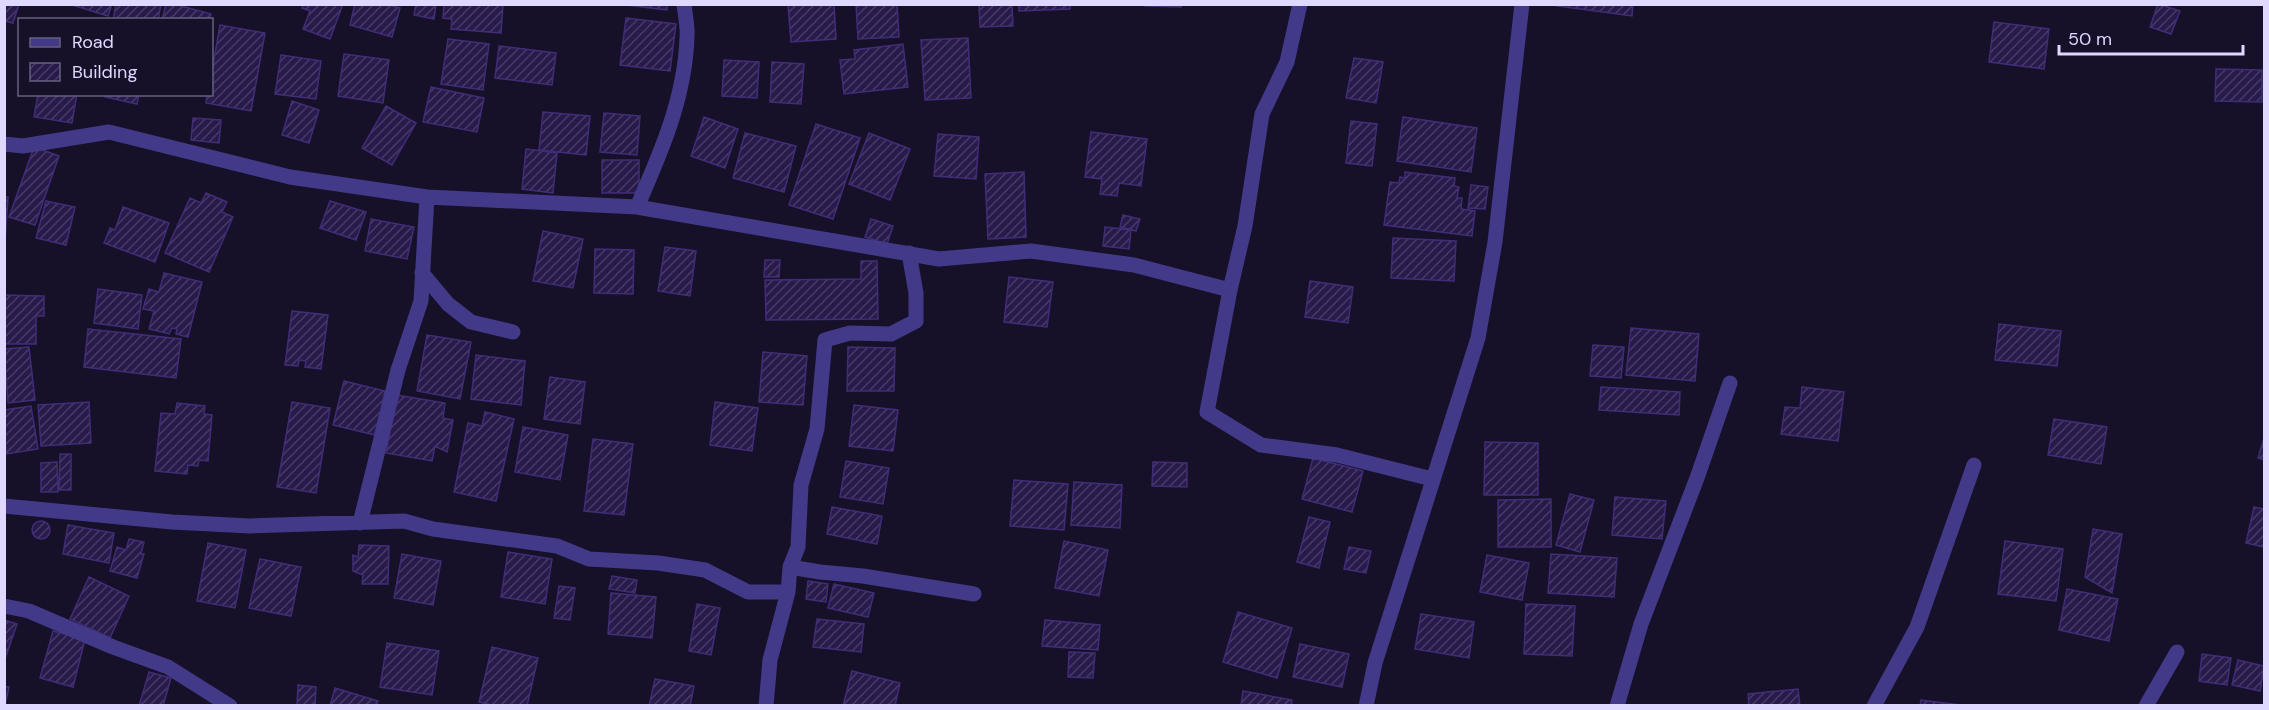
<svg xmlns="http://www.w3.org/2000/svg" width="2269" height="710" viewBox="0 0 2269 710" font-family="'DM Sans',sans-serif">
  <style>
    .building { fill: url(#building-hatch); stroke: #412d77; stroke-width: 1.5 }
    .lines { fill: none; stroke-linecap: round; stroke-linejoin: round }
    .street { stroke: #423a89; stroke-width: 15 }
  </style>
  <defs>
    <pattern id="building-hatch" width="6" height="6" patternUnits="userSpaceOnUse" patternTransform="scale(1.5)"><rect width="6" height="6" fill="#281b4b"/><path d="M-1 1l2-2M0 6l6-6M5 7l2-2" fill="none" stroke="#473b66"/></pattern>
  </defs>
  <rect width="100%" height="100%" fill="#161029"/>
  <!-- building -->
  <path class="building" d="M4,4H19L13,23L4,21Z
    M69,4H112L108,16Z
    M116,4H161L158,20H113Z
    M166,4H174L211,14L209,20H162Z
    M303,4H343L330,39L303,29L310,11L302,8Z
    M355,4H386L400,8L392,37L350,25Z
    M416,4H436L434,19L414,15Z
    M444,4H503L501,33L451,29L452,19L443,18Z
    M617,4H667V10Z
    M788,4H834L836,39L791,42Z
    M856,4H897L899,37L858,39Z
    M979,4H1012L1013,26L980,27Z
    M1019,4H1070V9L1019,11Z
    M1145,4H1181V7L1145,6Z
    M1558,4H1633L1632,16L1557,6Z
    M2158,4L2180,11L2171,34L2150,27Z
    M626,18L676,24L670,71L620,65Z
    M1994,22L2049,29L2044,69L1989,62Z
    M220,25L265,33L251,111L206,103L207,94H212V71Z
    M968,38L971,98L925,100L921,40Z
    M448,39L489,44L483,90L441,84Z
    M903,44L908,87L844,94L840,60L855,59L854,50Z
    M499,46L556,53L552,85L495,78Z
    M344,54L389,60L383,103L338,96Z
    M281,55L321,61L316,99L275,94Z
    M1354,58L1383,62L1376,103L1346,98Z
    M724,60L759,62L757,98L722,96Z
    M772,62L804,64L801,104L770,102Z
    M2216,69L2262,70V102L2215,101Z
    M431,87L484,98L477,132L423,122Z
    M38,94H77L72,123L34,117Z
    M105,94H139L137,104L105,97Z
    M292,101L319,110L309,143L282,135Z
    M386,106L416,123L392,165L362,148Z
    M543,112L590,116L586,155L539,150Z
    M604,113L640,116L637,155L600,152Z
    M704,117L738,129L725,168L691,156Z
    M1403,117L1477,128L1471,172L1397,161Z
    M193,118L221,120L219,143L191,140Z
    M1351,121L1377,124L1372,166L1346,163Z
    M816,124L860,138L833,219L789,205Z
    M1091,132L1147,139L1141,186L1119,183L1117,196L1100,194L1102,179L1085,177Z
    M745,133L796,146L784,192L733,178Z
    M869,133L910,149L890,200L849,184Z
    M938,134L979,137L976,179L934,176Z
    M34,147L59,156L35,225L9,217Z
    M526,149L557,153L553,193L522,189Z
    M602,160H639V193H602Z
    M1024,172L1026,237L988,239L985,174Z
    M1405,172L1455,178L1454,186L1459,187L1457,198H1462L1461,209L1475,211L1472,236L1384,225L1390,182L1399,183L1400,177L1405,178Z
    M1471,185L1488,187L1485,209L1468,208Z
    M206,193L227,202L222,212L233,217L209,272L165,253L190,198L201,203Z
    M4,197H8L5,242H4Z
    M46,201L75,207L66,245L36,238Z
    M330,201L366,212L356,240L320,228Z
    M123,207L169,223L155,262L104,243L110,228L115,230Z
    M1123,215L1140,219L1136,231L1120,227Z
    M371,219L414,227L407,259L365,251Z
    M871,219L893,226L887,244L865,237Z
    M1105,227L1131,230L1129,249L1103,246Z
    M543,231L583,239L573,288L533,281Z
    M1393,238L1456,241L1454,281L1391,278Z
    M665,247L696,251L690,296L658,291Z
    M595,249L634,250L633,294L594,293Z
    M765,260H780L779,277H764Z
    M861,261H877L878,319L766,320L765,280L861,279Z
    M164,273L202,282L188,337L176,334L177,329L172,328L169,334L149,329L154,311L143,309L149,289L159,292Z
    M1009,277L1053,282L1047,327L1004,322Z
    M1310,281L1353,287L1348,323L1305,317Z
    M98,289L142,295L138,329L94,323Z
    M4,295L44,296V316H36V344H4Z
    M292,311L328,315L321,369L305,367L306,361L299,360L298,366L285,365Z
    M1999,324L2061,331L2057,366L1995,360Z
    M1631,328L1699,334L1695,381L1626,375Z
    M88,329L181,339L176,378L84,367Z
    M427,335L471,342L460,399L417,391Z
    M1593,345L1624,347L1621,378L1590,376Z
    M29,347L35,400L8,403L4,349Z
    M848,347L895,348L894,391H847Z
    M763,352L807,356L803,405L759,402Z
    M476,355L525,361L521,405L471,399Z
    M550,377L585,382L580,424L544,419Z
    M344,381L385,391L375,435L333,425Z
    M1601,387L1680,392L1679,415L1599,410Z
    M1802,387L1844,392L1838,441L1781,434L1785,407L1800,408Z
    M397,395L445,403L443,418L453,420L447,452L435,446L432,461L386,453Z
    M89,402L91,443L41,446L38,405Z
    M292,402L330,408L316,493L277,487Z
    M715,402L758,408L752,451L710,445Z
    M177,403L205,406L204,414L212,415L208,461L199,460L198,466L188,465L187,474L155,471L161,413L175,414Z
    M854,405L898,410L893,451L849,446Z
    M31,406L38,449L6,454L4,410Z
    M485,412L514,419L496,501L454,492L468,423L482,426Z
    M2054,419L2107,427L2101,464L2048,455Z
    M523,427L568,435L560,480L515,472Z
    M2264,438V460L2258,458Z
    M593,439L633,444L624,515L584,511Z
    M1485,442L1538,443V495H1484Z
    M60,454H71V490H59Z
    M1313,458L1363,471L1352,512L1302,499Z
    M846,461L889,468L883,504L840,497Z
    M57,462L58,492H41V463Z
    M1153,462L1187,463V487L1152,486Z
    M1014,480L1068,484L1064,530L1010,526Z
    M1074,482L1122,485L1120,528L1071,525Z
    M1570,494L1594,500L1580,552L1556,545Z
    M1615,497L1666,501L1662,539L1612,535Z
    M1551,499V547H1498V500Z
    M832,507L882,516L877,544L827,534Z
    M2254,507L2264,509V547L2246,543Z
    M1309,517L1330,522L1319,568L1297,562Z
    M32 530a9 9 0 1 1 18 0a9 9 0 1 1-18 0Z
    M68,525L114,533L109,563L63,554Z
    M2093,529L2122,534L2112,593L2085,577Z
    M129,539L144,542L141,554H144L137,578L110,571L117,547L126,550Z
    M1064,541L1108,550L1099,596L1055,588Z
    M2005,541L2063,549L2056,601L1998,594Z
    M208,543L246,550L235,608L197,601Z
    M359,545L389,546L388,584H362L363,575L353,571V555L358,557Z
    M1349,547L1371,551L1366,573L1344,569Z
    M508,552L552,559L545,604L501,597Z
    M402,554L441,561L433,605L394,598Z
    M1551,554L1617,558L1614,597L1548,593Z
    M1487,555L1529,563L1522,600L1480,592Z
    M260,559L301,567L291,616L249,608Z
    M612,576L637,580L635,593L609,589Z
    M89,577L129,596L110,638L70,619Z
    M808,581L828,584L826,602L806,599Z
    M834,584L874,593L868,617L828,608Z
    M559,586L575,588L570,620L554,618Z
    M2067,589L2118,599L2109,641L2059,630Z
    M611,593L656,597L652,638L608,634Z
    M697,604L720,608L711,655L689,651Z
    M1526,604L1575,606L1572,656L1524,654Z
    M1238,612L1292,628L1277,678L1223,662Z
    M1421,614L1474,622L1469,658L1415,649Z
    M817,619L864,624L861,652L813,647Z
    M4,620L17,624L4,662Z
    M1045,620L1100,625L1098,650L1042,646Z
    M53,631L85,639L73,687L40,678Z
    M387,643L439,651L432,695L380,687Z
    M1300,644L1349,654L1342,687L1293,677Z
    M492,647L538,658L527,706H495L479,702Z
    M1069,652L1095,653L1093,678L1068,677Z
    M2202,654L2231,658L2227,685L2199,681Z
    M2238,660L2264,666L2260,691L2232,685Z
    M852,671L900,683L895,706H843Z
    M149,672L171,678L163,706H139Z
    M655,679L694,686L690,706H649Z
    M298,685L316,687L315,706H297Z
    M4,686L9,687L5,706H4Z
    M335,688L378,701L376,706H330Z
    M1798,689L1800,706H1749L1748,694Z
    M1243,691L1292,700L1291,706H1241Z
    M1921,700L1969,706H1920Z"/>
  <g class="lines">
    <!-- street -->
    <path class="street" d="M4,144L23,146L109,132L290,177L427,197L637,207L939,259L1031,251L1134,265L1230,290L1207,412L1261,445L1337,455L1432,479
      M637,207C661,152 685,98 687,37C688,27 685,15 684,4
      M422,273L448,304L471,322L513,332
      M1230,290L1245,226L1262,114L1287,62L1300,4
      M4,506L172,522L250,526L404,521L433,529L557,546L589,559L658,563L705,570L748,592H788
      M360,523L398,370L421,301L427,197
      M790,567L798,547L801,485L817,429L825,340L850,333L891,334L916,321V293L909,253
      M4,606L29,611L113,647L168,667L230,706
      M766,706L770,660L788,592L790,567L820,572L863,576L974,594
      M1366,706L1375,663L1478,338L1495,242L1522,4
      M1617,706L1641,624L1697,478L1730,383
      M1874,706L1917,627L1974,465
      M2146,706L2177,652"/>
  </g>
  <!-- border -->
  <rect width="2269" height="710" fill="none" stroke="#dfd8ff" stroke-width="12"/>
  <!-- legend -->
  <rect x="18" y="18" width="195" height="78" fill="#161029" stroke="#66607f" stroke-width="1.5"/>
  <rect x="30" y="38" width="30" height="9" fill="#423a89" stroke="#66607f" stroke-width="1.5"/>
  <text x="72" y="48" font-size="18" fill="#dfd8ff">Road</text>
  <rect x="30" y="63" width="30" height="18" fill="url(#building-hatch)" stroke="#66607f" stroke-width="1.5"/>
  <text x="72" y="78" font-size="18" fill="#dfd8ff">Building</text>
  <!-- scale -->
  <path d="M2059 45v9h184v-9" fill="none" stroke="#dfd8ff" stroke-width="3"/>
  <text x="2068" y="45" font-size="18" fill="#dfd8ff" stroke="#161029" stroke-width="4.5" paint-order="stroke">50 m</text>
</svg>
